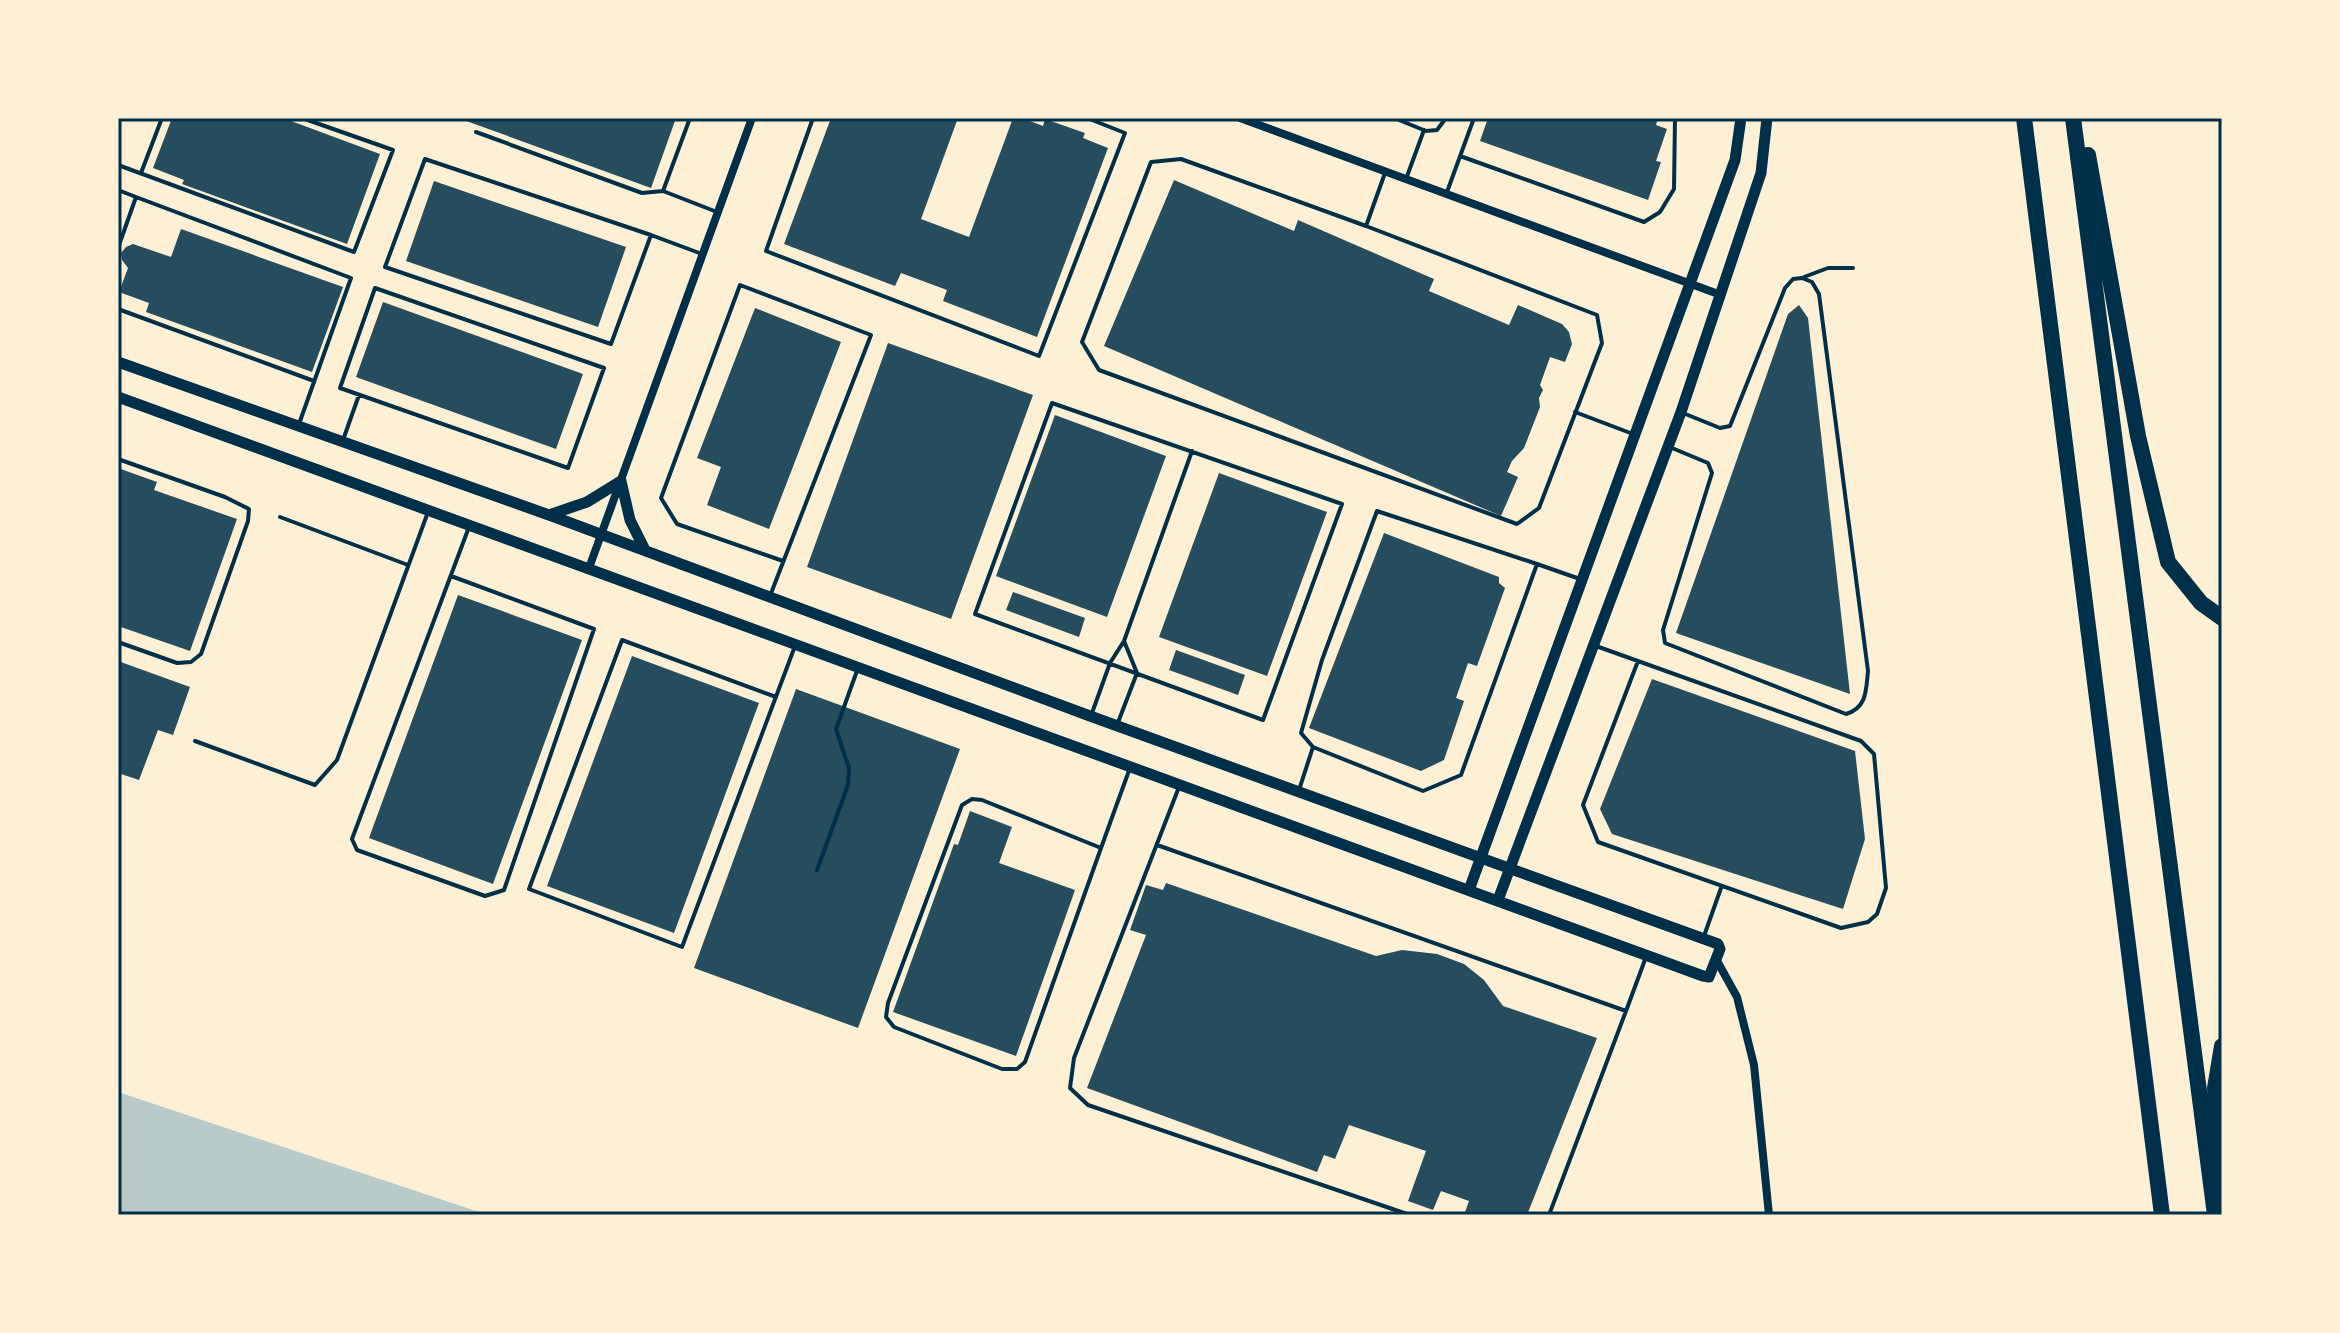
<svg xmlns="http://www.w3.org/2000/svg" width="2340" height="1333" viewBox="0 0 2340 1333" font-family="'Exo 2',sans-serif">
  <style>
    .green { fill: #b9caca }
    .building { fill: #264d5e }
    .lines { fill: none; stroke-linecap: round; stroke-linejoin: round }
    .service { stroke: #003049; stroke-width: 4 }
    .minor { stroke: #003049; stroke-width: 8 }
    .tertiary { stroke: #003049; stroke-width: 11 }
    .motorway { stroke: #003049; stroke-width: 16 }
    .neatline { fill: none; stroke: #003049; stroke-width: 3 }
  </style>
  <rect width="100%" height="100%" fill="#fdf0d5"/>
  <!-- green -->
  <path class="green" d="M118,1092L488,1215H118Z"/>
  <!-- building -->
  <path class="building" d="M172,118H283L380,154L347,244L182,184L184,180L153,168Z
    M458,118H676L651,188Z
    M831,118H958L921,219L969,237L1013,118H1022L1043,126L1045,119L1085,133L1083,138L1108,148L1037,337L943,301L947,290L901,273L895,286L784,244Z
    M1488,118H1658L1656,125L1667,129L1656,161L1661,162L1648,200L1480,141Z
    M1174,180L1294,231L1298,220L1434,279L1429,291L1509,325L1518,305L1562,324L1569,332L1572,344L1565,362L1550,357L1540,385L1543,390L1539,398L1540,407L1524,448L1512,461L1507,472L1518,477L1501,516L1104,346Z
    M434,181L626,247L598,327L406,261Z
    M181,229L343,287L312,372L146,312L149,303L119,292L128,268L122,260L121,253L126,247L133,244L171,257Z
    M383,302L583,374L556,449L356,377Z
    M1799,305L1808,318L1850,694L1676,633L1788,314Z
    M755,308L841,342L769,529L707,505L721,467L697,458Z
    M888,343L1033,395L951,619L807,567Z
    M1055,415L1166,456L1107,617L996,576Z
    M118,468L157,482L154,490L237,519L190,651L118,626Z
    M1219,473L1327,512L1267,676L1159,637Z
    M1384,533L1499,577V583L1505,588L1477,666L1468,663L1456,698L1464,701L1444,760L1421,771L1309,728Z
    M1013,592L1085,618L1079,637L1006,610Z
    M458,595L582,640L493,884L369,838Z
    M1176,650L1245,675L1238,695L1169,670Z
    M632,656L759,703L674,933L547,886Z
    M118,661L190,687L173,735L158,730L139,780L118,773Z
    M1652,679L1855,751L1865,839L1843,909L1612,834L1600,809Z
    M796,689L960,749L858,1028L694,968Z
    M970,811L1012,827L999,863L1075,890L1016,1056L893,1012L954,844L958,845Z
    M1166,883L1376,956L1402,950L1437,954L1464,964L1484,980L1503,1006L1597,1038L1527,1215H1464L1469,1201L1441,1191L1433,1210L1408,1201L1426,1151L1349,1125L1335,1159L1324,1155L1317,1172L1087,1088L1146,935L1130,930L1146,885L1163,890Z"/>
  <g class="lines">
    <!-- service -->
    <path class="service" d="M400,118H403
      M813,118L766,251L1039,356L1125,133L1087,118
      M1394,118L1426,131L1437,130L1446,118
      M476,132L642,193L663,191L717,212
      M1460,156L1644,222L1660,212L1674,189L1675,118
      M118,165L354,252L393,150L302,118
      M141,173L162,118
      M1406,179L1424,130
      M118,190L136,197L118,248
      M663,191L690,118
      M1447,192L1474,118
      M136,197L351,278L299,424
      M1366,226L1597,315L1602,343L1539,508L1517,524L1099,370L1082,342L1151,162L1181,159L1366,226L1385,173
      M651,235L425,159L385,267L611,344L651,235L702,254
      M1804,277L1828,268H1853
      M375,288L604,368L568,468L340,388Z
      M118,309L314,381
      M1052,403L1342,504L1263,720L975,614Z
      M1575,412L1633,434
      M343,440L359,395
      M1672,448L1708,463L1712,473L1663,630L1665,643L1846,714C1867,708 1866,690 1868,671L1819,294L1812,282L1802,278L1793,279L1785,288L1730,426L1720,428L1683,413
      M118,459L225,497L249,509L248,521L201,654L191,662L177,663L118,642
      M280,517L408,565
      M451,576L594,629L504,890L485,896L357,850L352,839L469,527
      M770,596L871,335L740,285L661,498L677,524L783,561
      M1596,646L1861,741L1874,754L1886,888L1877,914L1868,922L1841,928L1598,842L1583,805L1638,661
      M776,697L622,640L529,889L682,947L795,646
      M1092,713L1110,663L1124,641L1192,451
      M1117,725L1137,673L1124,641
      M195,741L315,785L337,760L428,512
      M1313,747L1301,733L1322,660L1377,511L1537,564
      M1179,787L1074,1058L1070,1088L1088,1105L1410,1215
      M1299,790L1313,747L1423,791L1461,775L1537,564L1580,579
      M118,818V826
      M1157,845L1626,1011L1549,1215
      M1101,848L982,800L972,799L962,805L888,1003L886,1017L894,1027L1002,1069H1017L1025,1062C1060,964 1094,866 1130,768
      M817,870L848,785L849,768L836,729L858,668
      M1704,936L1721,888
      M1626,1011L1646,957"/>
    <!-- minor -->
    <path class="minor" d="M1240,118L1721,295
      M589,568L752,118
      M1716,959L1737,997L1754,1065L1769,1215"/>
    <!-- tertiary -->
    <path class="tertiary" d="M118,362L549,515L1090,716L1718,944L1720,949L1709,977L1703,976L118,397
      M549,515L587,502L621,481L630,520L645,550
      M1469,890L1735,160L1741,118
      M1498,900L1681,412L1761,173L1767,118"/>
    <!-- motorway -->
    <path class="motorway" d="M2024,118L2162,1215
      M2073,118L2215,1215
      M2088,155L2138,436L2168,562L2201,603L2222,618
      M2222,1046L2215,1088L2222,1189"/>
  </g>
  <!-- border -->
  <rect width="2340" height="1333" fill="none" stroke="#fdf0d5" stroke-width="240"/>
  <rect x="120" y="120" width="2100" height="1093" class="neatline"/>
</svg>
